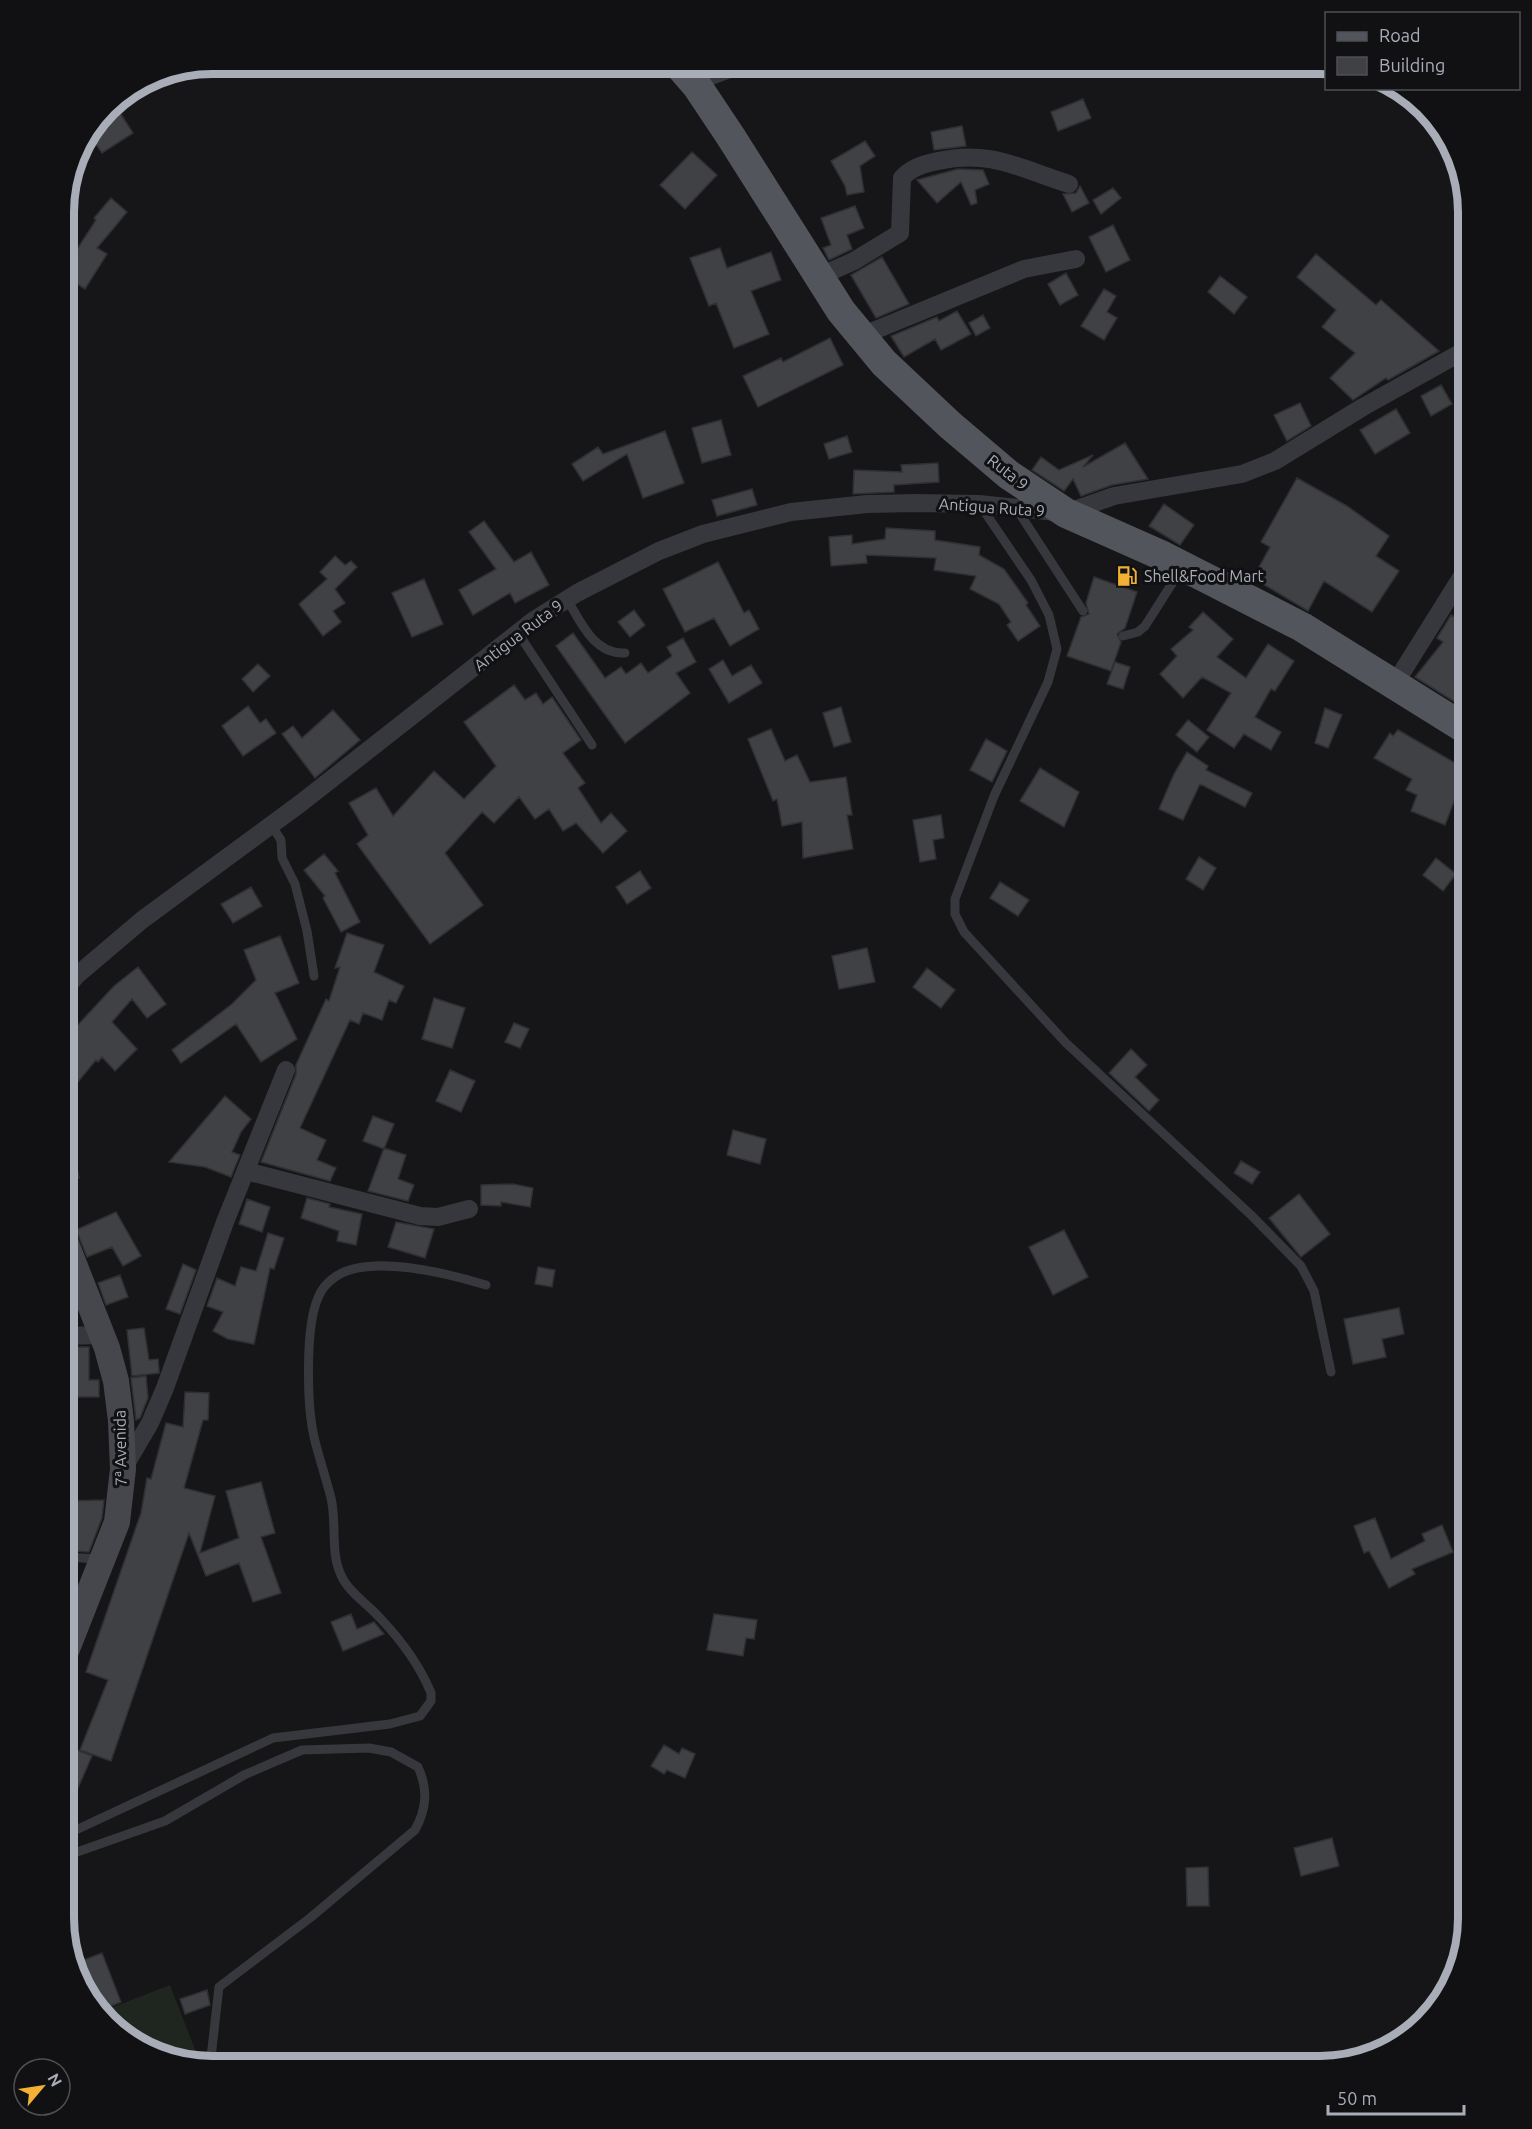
<svg xmlns="http://www.w3.org/2000/svg" width="1532" height="2129" viewBox="0 0 1532 2129" font-family="Ubuntu,sans-serif">
  <style>
    .park { fill: #1e261f }
    .building { fill: #404145; stroke: #303034; stroke-width: 1.5 }
    .lines { fill: none; stroke-linecap: round; stroke-linejoin: round }
    .lane { stroke: #37383d; stroke-width: 9 }
    .street { stroke: #37383d; stroke-width: 18 }
    .secondary { stroke: #45474d; stroke-width: 26 }
    .primary { stroke: #53555c; stroke-width: 30 }
    .labels { text-anchor: middle; dominant-baseline: central; stroke-width: 6; stroke-linejoin: round; paint-order: stroke }
    .street-label { font-size: 16px; fill: #a8adb8; stroke: #111113 }
    .poi-label { font-size: 16px; fill: #a8adb8; stroke: #111113; text-anchor: start }
    .rim { fill: none; stroke: #a8adb8; stroke-width: 8 }
  </style>
  <rect width="100%" height="100%" fill="#161618"/>
  <!-- park -->
  <path class="park" d="M170,1985L201,2065L137,2046L103,2011Z"/>
  <!-- building -->
  <path class="building" d="M1083,99L1091,118L1058,131L1051,112Z
    M117,108L133,133L102,153L88,133L97,121Z
    M962,126L966,146L934,150L931,132Z
    M865,141L875,156L860,166L864,192L847,195L845,186L831,161Z
    M692,152L717,175L685,209L660,185Z
    M958,169L983,170L989,184L975,190L977,203L971,205L961,182L937,203L917,180Z
    M1080,186L1089,203L1072,212L1063,194L1076,193Z
    M1113,188L1121,198L1101,214L1093,200Z
    M111,198L127,212L97,248L107,254L85,289L63,275V271L96,220L94,218Z
    M855,206L864,228L847,235L852,249L829,260L823,248L831,245L821,218Z
    M1113,225L1130,260L1106,272L1089,237Z
    M720,248L727,268L771,252L781,280L751,291L769,334L734,348L716,303L709,306L690,258Z
    M1316,254L1376,305L1381,300L1439,351L1388,380L1386,378L1353,400L1330,378L1355,353L1322,327L1336,310L1297,277Z
    M882,257L909,304L876,318L851,275Z
    M1066,273L1078,295L1060,305L1048,284Z
    M1220,276L1247,297L1234,314L1208,292Z
    M1104,289L1116,296L1107,312L1117,318L1104,340L1081,326Z
    M957,311L971,334L941,350L935,339L904,357L891,336L937,317L939,321Z
    M983,315L990,328L976,336L969,323Z
    M830,338L843,365L758,407L743,376L781,358L783,362Z
    M1441,385L1452,404L1431,416L1421,396Z
    M1300,403L1311,426L1287,441L1274,415Z
    M1396,409L1410,433L1375,454L1360,430Z
    M721,420L731,455L702,463L692,428Z
    M665,431L684,483L643,498L627,454L583,481L572,464L598,447L603,454Z
    M847,436L852,452L829,459L824,444Z
    M1125,443L1148,479L1112,485L1081,496L1073,479L1064,491L1032,470L1041,457L1059,470L1093,455L1083,467Z
    M938,463L939,482L894,485V492L853,494L854,470L902,472L901,465Z
    M1297,478L1347,506L1389,536L1376,556L1399,571L1372,612L1324,581L1308,611L1253,578L1270,547L1261,542Z
    M752,489L757,505L717,516L712,500Z
    M1164,504L1194,525L1180,545L1149,526Z
    M484,521L514,562L531,552L549,585L515,603L510,593L473,615L459,590L496,569L469,532Z
    M886,528L935,531V540L980,547L979,555L1004,569L1028,603L1026,605L1040,626L1018,641L1007,625L1011,622L999,604L970,589L976,576L934,570L936,558L866,555L867,563L831,566L829,537L852,535V544L885,539Z
    M335,556L345,565L351,561L357,567L335,589L345,603L333,611L341,622L323,636L299,604L327,579L320,572Z
    M718,562L744,613L749,610L759,629L730,646L714,618L685,632L663,589Z
    M1094,577L1137,592L1125,628L1117,634L1121,642L1111,671L1067,656L1081,617L1089,614L1086,603Z
    M424,579L443,624L412,637L392,593Z
    M634,610L645,625L630,637L618,622Z
    M1203,612L1233,639L1217,657L1246,678L1268,644L1294,661L1275,691L1271,689L1255,717L1281,732L1271,750L1244,734L1234,748L1207,730L1231,693L1202,677L1183,698L1160,674L1177,656L1171,649L1193,630L1189,627Z
    M1451,615L1469,626V649L1459,668L1469,674V711L1415,677L1443,642L1437,638Z
    M573,633L605,678L621,667L626,674L641,663L648,673L672,656L667,647L683,638L696,662L676,673L690,693L625,743L556,646Z
    M723,660L732,676L751,665L762,683L729,703L709,669Z
    M1115,662L1130,667L1123,689L1107,684Z
    M258,664L270,676L253,692L242,679Z
    M514,685L525,700L536,693L543,704L552,697L581,740L563,753L585,783L578,788L601,823L611,813L627,831L603,853L576,823L563,831L549,809L535,819L519,797L494,823L482,812L445,853L483,905L430,944L357,844L368,835L349,803L376,788L393,816L434,771L464,799L496,766L464,722Z
    M248,706L260,723L266,719L276,733L243,756L222,726Z
    M841,707L851,742L834,747L823,713Z
    M1325,708L1342,715L1328,748L1315,743Z
    M333,710L360,740L315,778L282,734L293,726L302,738Z
    M1188,720L1209,737L1197,752L1176,735Z
    M771,729L785,761L797,755L810,782L846,777L852,815H847L853,849L803,858L802,822L782,826L777,799L773,801L748,739Z
    M1398,730L1469,771V809L1455,799L1445,825L1411,811L1417,795L1406,790L1412,779L1374,758L1390,733L1393,736Z
    M986,739L1007,751L992,782L970,770Z
    M1187,752L1208,766L1206,770L1252,793L1245,807L1200,784L1183,820L1159,809L1174,774Z
    M1040,768L1079,792L1064,827L1020,801Z
    M941,815L944,838L933,840L936,859L920,862L913,820Z
    M324,854L338,871L335,873L360,922L341,932L323,898L325,896L304,870Z
    M1199,857L1216,868L1203,890L1186,879Z
    M1436,858L1456,874L1443,891L1423,875Z
    M640,871L651,888L627,904L616,887Z
    M1000,882L1029,900L1018,916L990,898Z
    M251,887L262,906L233,923L221,904Z
    M347,933L384,945L374,972L404,986L396,1003L389,1000L382,1020L363,1013L359,1024L350,1020L300,1128L326,1140L317,1160L336,1168L330,1181L261,1162L296,1074V1065L326,999L329,1001L340,967L335,968Z
    M280,936L299,983L275,993L297,1039L261,1062L236,1024L181,1063L172,1050L232,1004L256,980L244,950Z
    M867,948L875,982L839,989L832,956Z
    M138,967L166,1004L147,1018L132,999L112,1022L137,1049L115,1071L102,1057L98,1062L96,1060L63,1100V1041L114,986Z
    M927,968L955,990L941,1008L913,987Z
    M434,998L465,1008L452,1048L422,1039Z
    M514,1023L529,1029L520,1048L505,1042Z
    M1131,1049L1147,1065L1135,1077L1159,1100L1149,1111L1109,1073Z
    M450,1070L475,1081L461,1112L436,1101Z
    M225,1096L251,1119L241,1132L232,1152L240,1155L231,1177L205,1167L169,1162Z
    M373,1116L394,1124L384,1149L363,1141Z
    M733,1130L766,1139L760,1164L727,1155Z
    M70,1133L79,1178L63,1180V1134Z
    M384,1148L406,1155L398,1179L414,1185L408,1201L368,1191Z
    M1241,1161L1260,1172L1252,1184L1234,1173Z
    M513,1184L533,1188L530,1207L501,1202V1206L481,1205V1185Z
    M1299,1194L1330,1234L1301,1257L1269,1218Z
    M307,1198L330,1204L329,1207L362,1214L356,1245L337,1241L339,1231L301,1218Z
    M247,1199L270,1207L262,1232L239,1224Z
    M116,1212L141,1256L123,1266L112,1247L87,1257L76,1230Z
    M396,1222L434,1229L425,1258L388,1247Z
    M1064,1230L1088,1277L1053,1295L1029,1247Z
    M268,1233L284,1238L274,1269L270,1268L254,1344L228,1339L213,1331L223,1312L207,1306L217,1278L235,1286L241,1267L256,1271Z
    M183,1264L196,1270L180,1314L166,1309Z
    M538,1267L555,1270L552,1287L535,1284Z
    M120,1275L128,1297L106,1305L98,1283Z
    M1399,1308L1404,1334L1382,1339L1386,1357L1353,1364L1344,1319Z
    M144,1328L149,1360L158,1359L159,1370V1373L132,1376L127,1330Z
    M63,1347H89V1380H99V1397H65Z
    M146,1376L148,1398L140,1418L136,1420L131,1378Z
    M185,1392L209,1393L208,1420H203L184,1488L215,1496L200,1553L239,1538L226,1491L261,1482L275,1533L261,1537L281,1593L253,1602L239,1563L206,1576L189,1533L111,1761L80,1750L108,1680L86,1672L141,1513L147,1478L151,1479L166,1423L183,1427Z
    M104,1500L102,1518L89,1552L63,1550V1501Z
    M1375,1518L1391,1559L1425,1541L1422,1534L1442,1525L1453,1552L1412,1569L1415,1574L1389,1588L1369,1551L1364,1553L1354,1526Z
    M351,1614L357,1629L374,1622L384,1634L343,1651L331,1622Z
    M714,1614L757,1620L754,1639L746,1638L743,1656L707,1650Z
    M63,1744L92,1756L63,1822Z
    M664,1745L679,1754L682,1748L695,1754L685,1778L667,1770L664,1774L651,1766Z
    M1332,1838L1339,1866L1301,1876L1294,1848Z
    M1208,1867L1209,1906H1187L1186,1868Z
    M102,1953L121,2002L101,2010L83,1992L76,1963Z
    M207,1990L210,2005L185,2014L180,1999Z"/>
  <g class="lines">
    <!-- lane -->
    <path class="lane" d="M702,84L759,63
      M980,505L1031,580L1049,615L1057,649L1048,682L994,796L955,899V914L964,932L1066,1043L1251,1215L1301,1266L1314,1291L1331,1372
      M1016,508L1083,611
      M567,599C580,621 594,655 625,653
      M518,633L592,745
      M1123,636L1138,632L1145,626L1180,571
      M271,825L281,840L282,858L295,884L307,931L314,976
      M63,1557L100,1559
      M63,1836L273,1738L390,1724L420,1716L431,1701V1693C420,1666 400,1639 380,1618C368,1604 348,1592 341,1575C330,1552 337,1523 331,1498C326,1478 319,1458 314,1437C307,1406 305,1327 318,1298C321,1289 328,1282 335,1277C369,1253 449,1274 486,1285
      M63,1857L165,1821L244,1775L302,1750L369,1748L391,1752L418,1767C428,1789 427,1808 415,1830L310,1918L219,1987L210,2066"/>
    <!-- street -->
    <path class="street" d="M818,277L854,261L900,233L902,178C912,167 924,164 938,161C990,149 1021,169 1069,184
      M861,336L1024,269L1076,259
      M1394,685L1469,565
      M63,991L76,976L142,920L301,803L534,620L577,593L659,551L703,534L791,512L867,504L917,503L979,504L1066,513L1114,496L1242,474L1275,461L1363,407L1469,348
      M246,1171L420,1216L438,1217L469,1209
      M63,1336L103,1335
      M123,1469L150,1423L165,1388L225,1222L286,1070"/>
    <!-- secondary -->
    <path class="secondary" d="M63,1659L117,1522L123,1469L121,1421L116,1381L107,1348L63,1236"/>
    <!-- primary -->
    <path class="primary" d="M677,63L697,86L731,137L841,311L884,363L950,425L1009,475L1066,513L1163,556L1302,627L1469,731"/>
  </g>
  <!-- icons -->
  <defs>
    <g id="fuel-bare" transform="scale(1.62)"><path d="M-5.5-6h7V0h2V4h1.3V-2.5L3-4.5l.8-.8L6-3V5H2.5V1h-1V6h-7ZM-4.2-4.7v3.2H.2V-4.7Z" fill="#f2b134" stroke="#111113" stroke-width="2.5" paint-order="stroke"/></g>
  </defs>
  <g fill-rule="evenodd">
    <use href="#fuel-bare" x="1127" y="576"/>
  </g>
  <g class="labels">
    <!-- street labels -->
    <g class="street-label">
      <text transform="translate(1008 472) rotate(38)">Ruta 9</text>
      <text transform="translate(992 507) rotate(4)">Antigua Ruta 9</text>
      <text transform="translate(518 635) rotate(-37)">Antigua Ruta 9</text>
      <text transform="translate(120 1448) rotate(-91)">7ª Avenida</text>
    </g>
    <!-- poi labels -->
    <g class="poi-label">
      <text x="1144" y="576">Shell&amp;Food Mart</text>
    </g>
  </g>
  <!-- crop -->
  <path d="M0 0H1532V2129H0ZM212 74H1320A138 138 0 0 1 1458 212V1918A138 138 0 0 1 1320 2056H212A138 138 0 0 1 74 1918V212A138 138 0 0 1 212 74Z" fill="#111113" fill-rule="evenodd"/>
  <path class="rim" d="M212 74H1320A138 138 0 0 1 1458 212V1918A138 138 0 0 1 1320 2056H212A138 138 0 0 1 74 1918V212A138 138 0 0 1 212 74Z"/>
  <!-- legend -->
  <rect x="1325" y="12" width="195" height="78" fill="#111113" stroke="#4d4f55" stroke-width="1.5"/>
  <rect x="1337" y="32" width="30" height="9" fill="#53555c" stroke="#4d4f55" stroke-width="1.5"/>
  <text x="1379" y="42" font-size="18" fill="#a8adb8">Road</text>
  <rect x="1337" y="57" width="30" height="18" fill="#404145" stroke="#4d4f55" stroke-width="1.5"/>
  <text x="1379" y="72" font-size="18" fill="#a8adb8">Building</text>
  <!-- north arrow -->
  <g transform="translate(42 2087) rotate(61)"><circle r="28" fill="#111113" stroke="#4d4f55" stroke-width="1.5"/>
  <path d="M0-4.5L10 22L0 15L-10 22Z" fill="#f2b134"/>
  <text y="-9" font-size="16" font-weight="bold" text-anchor="middle" fill="#a8adb8">N</text>
  </g>
  <!-- scale -->
  <path d="M1328 2105v9h136v-9" fill="none" stroke="#a8adb8" stroke-width="3"/>
  <text x="1337" y="2105" font-size="18" fill="#a8adb8" stroke="#111113" stroke-width="4.5" paint-order="stroke">50 m</text>
</svg>
